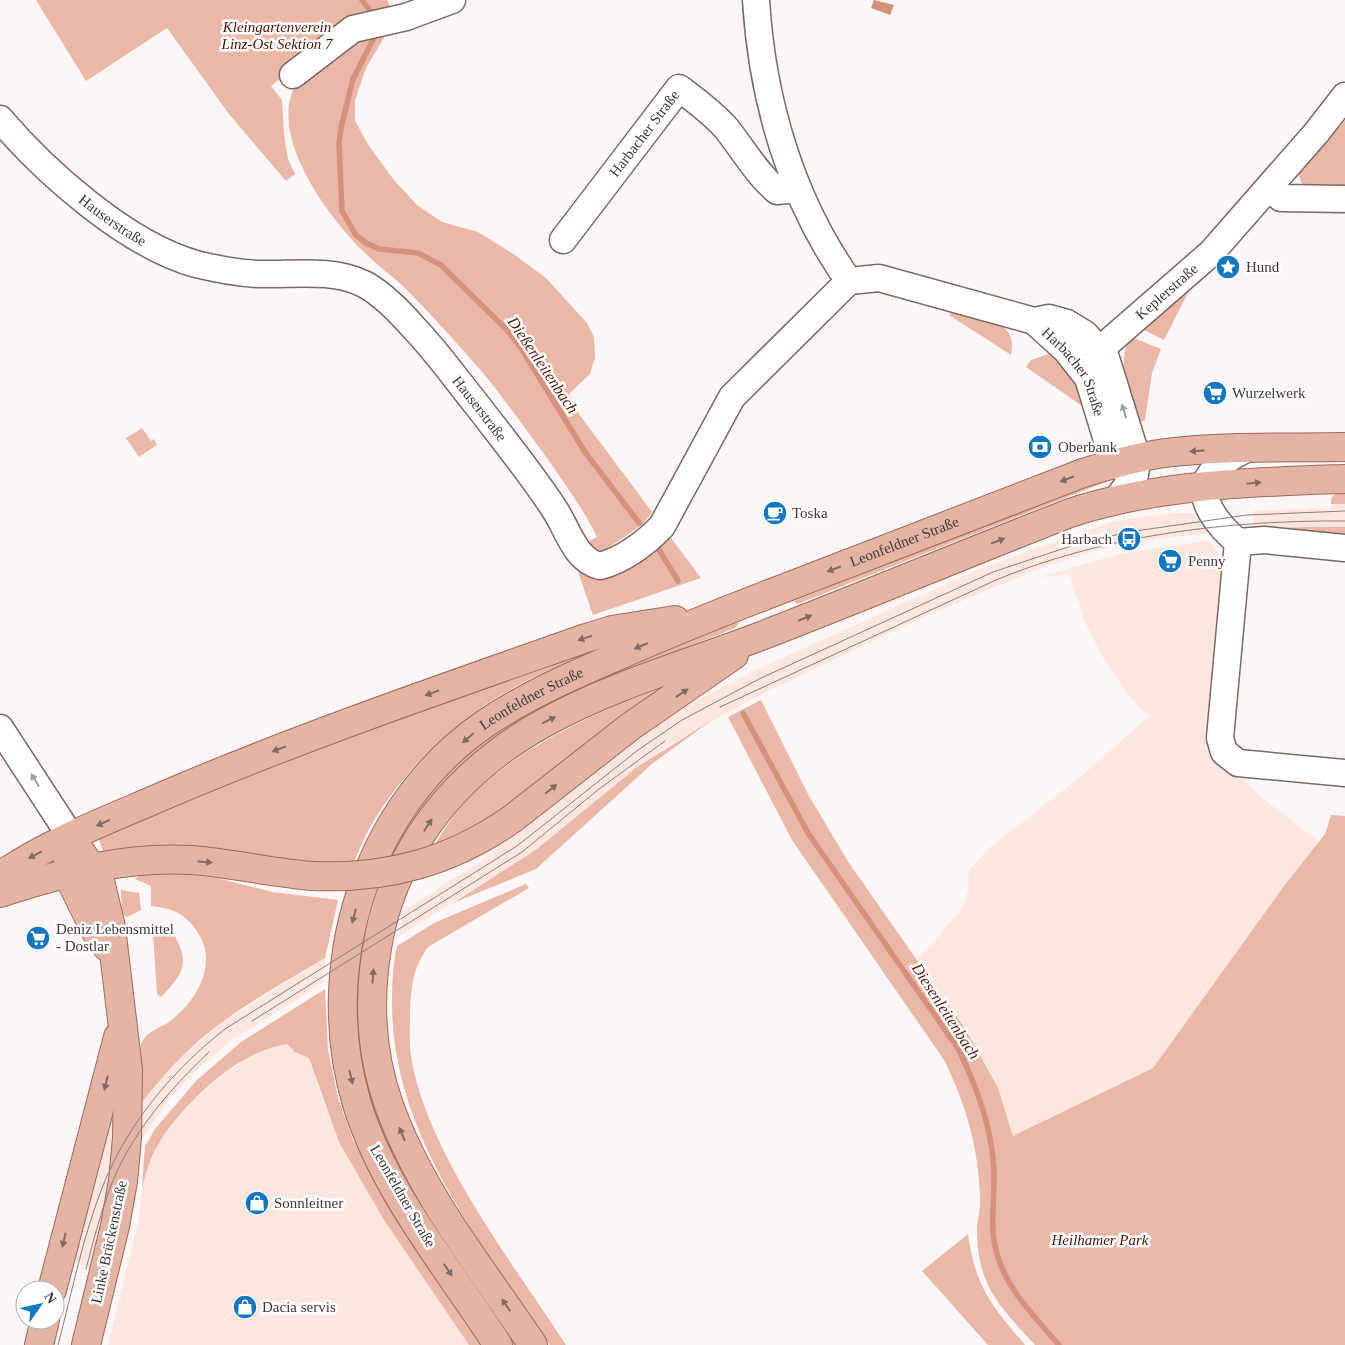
<svg xmlns="http://www.w3.org/2000/svg" width="1345" height="1345" viewBox="0 0 1345 1345" font-family="'Times New Roman',serif">
  <style>
    .built { fill: #ffe6de }
    .green { fill: #ebb7a7 }
    .water { fill: #d6917c }
    .lines { fill: none; stroke-linecap: round; stroke-linejoin: round }
    .stream { stroke: #d6917c; stroke-width: 5.5 }
    .minor-casing { stroke: #7c6963; stroke-width: 29 }
    .major-casing { stroke: #a06858; stroke-width: 30 }
    .minor { stroke: #fff; stroke-width: 26 }
    .major { stroke: #e4b4a5; stroke-width: 28 }
    .tram { stroke: #877f7e; stroke-width: 1 }
    .major-bridge-casing { stroke: #a06858; stroke-width: 30; stroke-linecap: butt }
    .major-bridge { stroke: #e4b4a5; stroke-width: 28 }
    .oneway { fill: #a09c9b }
    .oneway2 { fill: #836a63 }
    .labels { text-anchor: middle; dominant-baseline: central; stroke-width: 5; stroke-linejoin: round; paint-order: stroke }
    .park-label { font-size: 15px; font-style: italic; fill: #4f1200; stroke: #fff }
    .street-label { font-size: 15px; fill: #423937; stroke: #fff }
    .poi-label { font-size: 15px; fill: #423937; stroke: #fff; text-anchor: start }
    .water-label { font-size: 16px; font-style: italic; fill: #581b06; stroke: #fff }
  </style>
  <rect width="100%" height="100%" fill="#fcf7f6"/>
  <!-- built -->
  <path class="built" d="M1331,504H1345V527L1254,530L1252,511L1331,508Z
    M1173,513H1192L1205,525L1210,533L1130,542L1098,550L1043,567L923,617L764,693L667,746L637,767L537,849L399,936L403,911L481,861L646,733L697,700L754,671L979,569L1114,521Z
    M1205,541L1212,542L1224,569L1223,631L1211,759L1218,765L1234,769L1259,795L1319,842L1284,886L1153,1068L1013,1136L998,1088L966,1030L917,958L932,945L964,905L968,891V871L988,849L1084,774L1148,717L1127,693L1102,656L1085,622L1069,574L1036,578L1120,554Z
    M325,958L324,982L229,1042L198,1069L170,1098L137,1146L138,1107L156,1083L185,1054L221,1023Z
    M287,1044L295,1052L309,1058L324,1104L384,1220L469,1345H108L139,1218L142,1188L147,1167L158,1145L190,1102L217,1079L248,1058L271,1046Z
    M118,1075L116,1145L96,1269L68,1261Z"/>
  <!-- green -->
  <path class="green" d="M36,0H387L393,13L341,31L271,86L282,100L284,135L288,159L295,174L286,181L229,114L167,28L86,81Z
    M389,29L366,68L355,100V121L369,146L394,180L417,205L442,222L478,232L512,253L546,278L587,323L594,337L595,358L590,374L569,394L579,414L652,512L643,524L605,550C596,553 593,549 586,543L597,537C582,506 561,479 542,451C522,425 504,398 483,373C457,343 431,314 403,286C391,275 378,266 366,254C330,220 265,134 297,83L347,41Z
    M1345,120V185L1302,184L1298,173Z
    M1193,283L1164,340L1138,327Z
    M952,311C980,318 1019,318 1011,355L949,315Z
    M1131,337L1161,349L1152,373L1145,420L1140,422C1129,396 1115,363 1131,337Z
    M1049,354C1071,361 1079,389 1085,408L1026,367L1031,360Z
    M142,428L151,441L154,439L157,445L139,457L126,438Z
    M1112,475L1113,479L797,604L794,601Z
    M1345,489V504H1331V498L1338,492Z
    M1309,527H1345V538L1277,528Z
    M671,538L701,578L593,615L575,563L622,571Z
    M734,623H739L735,628L591,685L544,707L512,725L479,749L440,786L409,828L363,954L359,994L360,1036L518,1345H513C463,1270 406,1197 374,1113C361,1080 356,1043 356,1009C356,993 355,976 356,960C358,940 365,919 372,899C377,886 381,871 387,859C416,803 458,753 512,720C581,679 659,653 734,623Z
    M612,641L614,644C581,659 544,670 513,688C458,718 410,763 376,817C367,831 360,848 353,864L339,866L144,849L103,851L98,838L235,780L381,723Z
    M673,682L490,819L435,844C443,832 451,818 461,807C512,748 602,710 673,682Z
    M761,700L809,796L849,863L966,1030L998,1088L1013,1136L1153,1068L1284,886L1325,834L1331,815L1345,816V1345H1035C1017,1325 994,1303 985,1278C979,1263 977,1245 977,1229C977,1219 981,1209 980,1199C979,1149 966,1104 944,1060L792,840L728,717Z
    M712,720L652,764L536,869L453,903L537,849L637,767Z
    M163,872L216,878L273,892L338,900L325,958C290,979 253,999 221,1023C189,1046 162,1076 138,1107C139,1093 137,1054 142,1042C147,1031 160,1028 169,1022C195,1003 217,967 200,936C187,914 175,909 151,906V886L135,879L141,874Z
    M526,884L529,888L428,947C412,970 411,987 410,1015C410,1028 409,1043 411,1056C425,1150 514,1265 566,1345H550C480,1241 392,1134 392,1003C392,983 393,965 397,946L434,923Z
    M121,890L139,893L141,910L127,917L122,914Z
    M163,930L173,933C191,963 183,974 161,997L157,994L153,933Z
    M325,989L328,1050L338,1098L353,1140L394,1212L483,1345H469L384,1220L339,1142L309,1058L295,1052L287,1044C236,1052 184,1102 158,1145C150,1158 146,1173 142,1188L145,1146L155,1129L196,1081L241,1042Z
    M968,1234C975,1286 992,1307 1025,1345H988L922,1271Z"/>
  <!-- water -->
  <path class="water" d="M874,0L894,5L890,15L871,8Z"/>
  <g class="lines">
    <!-- stream -->
    <path class="stream" d="M362,0L374,16
      M377,32L353,79L341,128L339,143L342,211L356,235L366,243L379,249L418,253L441,265L507,330L521,348L585,452L639,523
      M658,548L678,581
      M743,713L808,833L959,1050C977,1088 992,1128 994,1170C995,1197 989,1228 997,1254C1007,1290 1035,1317 1059,1345"/>
    <!-- minor casing -->
    <g class="minor-casing">
      <g id="minor">
        <path d="M756,0C762,99 791,200 849,281L879,278L1034,321L1049,318L1067,323L1085,334L1106,358L1137,458L1135,475L1117,499"/>
        <path d="M293,75L353,29L406,17L452,0"/>
        <path id="s1" d="M0,119C45,172 127,245 196,264C216,269 237,273 258,274C291,275 333,268 364,284C383,294 400,312 414,328C437,352 456,379 477,405C503,439 531,473 555,510C568,530 575,560 600,566C623,560 646,543 662,526L732,397L849,281"/>
        <path d="M1269,188L1281,198L1345,199"/>
        <path id="s2" d="M563,240L679,88C695,100 712,112 726,128C743,149 756,173 777,191L798,189"/>
        <path id="s3" d="M1034,321L1066,350L1088,378L1114,463L1132,474"/>
        <path id="s4" d="M1080,367L1211,253L1317,132L1345,96"/>
        <path d="M1246,449C1233,456 1216,464 1208,478C1196,501 1222,529 1238,542L1264,540L1345,548"/>
        <path d="M1238,542L1220,738L1224,752L1238,763L1345,773"/>
        <path d="M0,728L71,837"/>
      </g>
    </g>
    <!-- major casing -->
    <g class="major-casing">
      <g id="major">
        <path d="M512,819L631,726L734,655"/>
        <path d="M71,837L100,881L111,927L128,1070L127,1138L123,1181L115,1226L86,1345"/>
        <path d="M69,855L67,873L96,932L107,947"/>
        <path d="M0,876C49,842 108,820 163,796C301,737 444,688 586,638L612,630L675,620"/>
        <path d="M0,893C61,873 126,856 191,860C232,863 272,873 313,876"/>
        <path d="M52,1290L118,1037"/>
        <path d="M39,1345L45,1320"/>
        <path id="s5" d="M498,1345C449,1269 384,1192 357,1104C316,968 365,805 486,723C526,696 569,677 613,658C667,634 722,612 777,591C879,551 981,512 1083,473C1110,465 1136,457 1165,453C1224,446 1285,448 1345,447"/>
        <path d="M533,1345C482,1269 420,1193 389,1105C369,1049 368,989 380,932C387,898 402,865 420,836C498,714 635,684 761,636C865,596 967,553 1070,513C1158,484 1253,482 1345,479"/>
      </g>
    </g>
    <!-- minor -->
    <use href="#minor" class="minor"/>
    <!-- major -->
    <use href="#major" class="major"/>
    <!-- tram -->
    <path class="tram" d="M720,707L996,580C1104,535 1229,520 1345,521
      M252,1021L522,852L599,789L665,741
      M86,1269C93,1242 100,1215 110,1188C130,1135 169,1090 209,1052
      M58,1345C72,1292 83,1235 104,1183C129,1122 173,1070 225,1029L517,846L638,750L682,720L759,679L993,572L1077,544L1128,532L1247,515L1345,511"/>
    <!-- major-bridge casing -->
    <g class="major-bridge-casing">
      <path id="major-bridge" d="M313,876C388,879 450,862 512,819"/>
    </g>
    <!-- major-bridge -->
    <use href="#major-bridge" class="major-bridge"/>
  </g>
  <!-- one-way arrows -->
  <defs><path id="oneway-solid" d="M-6-.8H1V-3.2L6.5 0L1 3.2V.8H-6Z" transform="scale(1.25)"/></defs>
  <g class="oneway">
    <use href="#oneway-solid" transform="translate(1124 411) rotate(-107)"/>
    <use href="#oneway-solid" transform="translate(35 780) rotate(-122)"/>
  </g>
  <g class="oneway2">
    <use href="#oneway-solid" transform="translate(1197 451) rotate(177)"/>
    <use href="#oneway-solid" transform="translate(1067 479) rotate(159)"/>
    <use href="#oneway-solid" transform="translate(1254 483) rotate(-6)"/>
    <use href="#oneway-solid" transform="translate(998 541) rotate(-21)"/>
    <use href="#oneway-solid" transform="translate(834 569) rotate(159)"/>
    <use href="#oneway-solid" transform="translate(805 618) rotate(-22)"/>
    <use href="#oneway-solid" transform="translate(585 638) rotate(162)"/>
    <use href="#oneway-solid" transform="translate(641 646) rotate(157)"/>
    <use href="#oneway-solid" transform="translate(432 693) rotate(160)"/>
    <use href="#oneway-solid" transform="translate(682 693) rotate(-34)"/>
    <use href="#oneway-solid" transform="translate(549 720) rotate(-26)"/>
    <use href="#oneway-solid" transform="translate(468 738) rotate(140)"/>
    <use href="#oneway-solid" transform="translate(279 749) rotate(159)"/>
    <use href="#oneway-solid" transform="translate(551 789) rotate(-39)"/>
    <use href="#oneway-solid" transform="translate(103 823) rotate(156)"/>
    <use href="#oneway-solid" transform="translate(428 825) rotate(-57)"/>
    <use href="#oneway-solid" transform="translate(35 855) rotate(152)"/>
    <use href="#oneway-solid" transform="translate(205 862) rotate(6)"/>
    <use href="#oneway-solid" transform="translate(354 916) rotate(105)"/>
    <use href="#oneway-solid" transform="translate(373 976) rotate(-86)"/>
    <use href="#oneway-solid" transform="translate(351 1077) rotate(77)"/>
    <use href="#oneway-solid" transform="translate(106 1083) rotate(104)"/>
    <use href="#oneway-solid" transform="translate(402 1134) rotate(-113)"/>
    <use href="#oneway-solid" transform="translate(64 1240) rotate(103)"/>
    <use href="#oneway-solid" transform="translate(448 1270) rotate(56)"/>
    <use href="#oneway-solid" transform="translate(506 1305) rotate(-124)"/>
  </g>
  <!-- icons -->
  <defs>
    <g id="sight-disc" transform="scale(1.25)"><circle r="9.5" fill="#1077c2" stroke="#fff"/><path d="M0-6L1.8-2.2L6-1.7L2.9 1.2L3.7 5.4L0 3.3L-3.7 5.4L-2.9 1.2L-6-1.7L-1.8-2.2Z" fill="#fff"/></g>
    <g id="supermarket-disc" transform="scale(1.25)"><circle r="9.5" fill="#1077c2" stroke="#fff"/><path d="M-6-5.5h2.5l.6 2H6L4.5 2H-2.5L-4.4-4H-6ZM-1.5 3.2a1.3 1.3 0 1 0 .1 0ZM3 3.2a1.3 1.3 0 1 0 .1 0Z" fill="#fff"/></g>
    <g id="bank-disc" transform="scale(1.25)"><circle r="9.5" fill="#1077c2" stroke="#fff"/><path d="M-6-4H6V4H-6ZM0-2.3a2.3 2.3 0 1 0 0 4.6a2.3 2.3 0 1 0 0-4.6Z" fill="#fff"/></g>
    <g id="cafe-disc" transform="scale(1.25)"><circle r="9.5" fill="#1077c2" stroke="#fff"/><path d="M-5.5-4.5H6V0H3Q3 3.5 0 3.5H-2.5Q-5.5 3.5-5.5 0ZM3-3.2v2h1.7v-2ZM-6 4.5H4V6H-6Z" fill="#fff"/></g>
    <g id="bus-disc" transform="scale(1.25)"><circle r="9.5" fill="#1077c2" stroke="#fff"/><path d="M-5-6H5V4H4V6H2V4H-2V6H-4V4H-5ZM-3.5-4V0h7V-4ZM-3.5 1.2v1.5H-2V1.2ZM2 1.2v1.5H3.5V1.2Z" fill="#fff"/></g>
    <g id="shop-disc" transform="scale(1.25)"><circle r="9.5" fill="#1077c2" stroke="#fff"/><path d="M-5-2.5h2.3a2.7 3.5 0 0 1 5.4 0H5L5.5 6h-11ZM-1.5-2.5h3a1.5 2.3 0 0 0-3 0Z" fill="#fff"/></g>
  </defs>
  <g fill-rule="evenodd">
    <use href="#sight-disc" x="1228" y="267"/>
    <use href="#supermarket-disc" x="1215" y="393"/>
    <use href="#bank-disc" x="1040" y="447"/>
    <use href="#cafe-disc" x="775" y="513"/>
    <use href="#bus-disc" x="1129" y="539"/>
    <use href="#supermarket-disc" x="1170" y="561"/>
    <use href="#supermarket-disc" x="38" y="938"/>
    <use href="#shop-disc" x="257" y="1203"/>
    <use href="#shop-disc" x="245" y="1307"/>
  </g>
  <g class="labels">
    <!-- park labels -->
    <g class="park-label">
      <text x="277" y="27">Kleingartenverein<tspan x="277" dy="17">Linz-Ost Sektion 7</tspan></text>
      <text x="1100" y="1240">Heilhamer Park</text>
    </g>
    <!-- street labels -->
    <g class="street-label">
      <text stroke="none"><textPath href="#s2" startOffset="134">Harbacher Straße</textPath></text>
      <text stroke="none"><textPath href="#s1" startOffset="152">Hauserstraße</textPath></text>
      <text stroke="none"><textPath href="#s4" startOffset="115">Keplerstraße</textPath></text>
      <text stroke="none"><textPath href="#s3" startOffset="66">Harbacher Straße</textPath></text>
      <text stroke="none"><textPath href="#s1" startOffset="588">Hauserstraße</textPath></text>
      <text stroke="none"><textPath href="#s5" startOffset="1166">Leonfeldner Straße</textPath></text>
      <text stroke="none"><textPath href="#s5" startOffset="761">Leonfeldner Straße</textPath></text>
      <text transform="translate(403 1196) rotate(60)">Leonfeldner Straße</text>
      <text transform="translate(109 1242) rotate(-78)">Linke Brückenstraße</text>
    </g>
    <!-- poi labels -->
    <g class="poi-label">
      <text x="1246" y="267">Hund</text>
      <text x="1232" y="393">Wurzelwerk</text>
      <text x="1058" y="447">Oberbank</text>
      <text x="792" y="513">Toska</text>
      <text x="1112" y="539" text-anchor="end">Harbach</text>
      <text x="1188" y="561">Penny</text>
      <text x="56" y="929">Deniz Lebensmittel<tspan x="56" dy="17">- Dostlar</tspan></text>
      <text x="274" y="1203">Sonnleitner</text>
      <text x="262" y="1307">Dacia servis</text>
    </g>
    <!-- water labels -->
    <g class="water-label">
      <text transform="translate(543 365) rotate(56)">Dießenleitenbach</text>
      <text transform="translate(946 1011) rotate(57)">Diesenleitenbach</text>
    </g>
  </g>
  <!-- north arrow -->
  <g transform="translate(40 1305) rotate(56)"><circle r="24" fill="#ffffff" stroke="#b3b0af"/>
  <path d="M0-4L9 19L0 12L-9 19Z" fill="#1077c2"/>
  <text y="-8" font-size="14" font-weight="bold" text-anchor="middle" fill="#423937">N</text>
  </g>
</svg>
